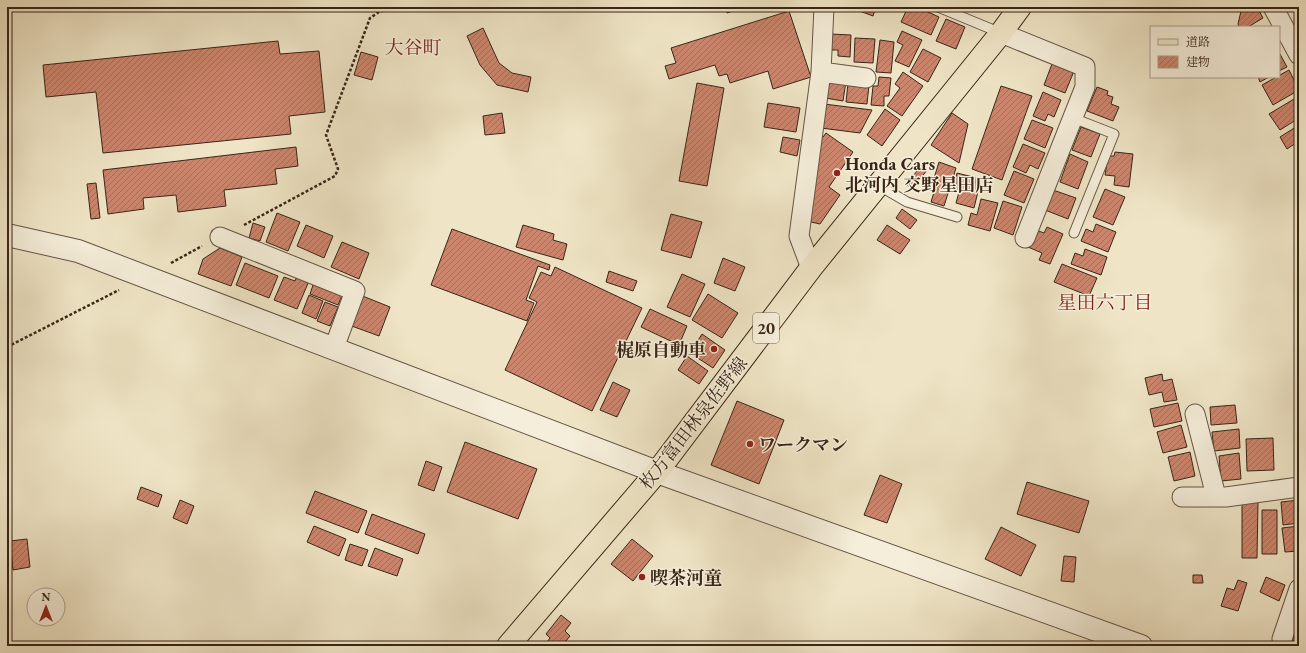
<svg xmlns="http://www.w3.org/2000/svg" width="1306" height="653" viewBox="0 0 1306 653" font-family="'EB Garamond','Noto Serif JP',serif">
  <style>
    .building { fill: url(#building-hatch); stroke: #392517 }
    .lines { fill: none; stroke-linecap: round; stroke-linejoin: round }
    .service-casing { stroke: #665543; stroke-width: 11 }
    .minor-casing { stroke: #665543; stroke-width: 21 }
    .tertiary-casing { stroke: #665543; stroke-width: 24 }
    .primary-casing { stroke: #392517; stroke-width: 24 }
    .path { stroke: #392517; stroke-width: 2.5; stroke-dasharray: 3 2; stroke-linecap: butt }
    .service { stroke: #f5eeda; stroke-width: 9 }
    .minor { stroke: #f5eeda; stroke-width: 19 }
    .tertiary { stroke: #f5eeda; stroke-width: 22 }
    .primary { stroke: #efe5c6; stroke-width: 22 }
    .rail { stroke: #392517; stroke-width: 3; stroke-dasharray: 7 7; stroke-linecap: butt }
    .poi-dot { fill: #8f2418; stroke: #f5eeda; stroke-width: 1.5 }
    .labels { text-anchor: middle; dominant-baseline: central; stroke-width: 3; stroke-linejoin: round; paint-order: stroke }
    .shield { fill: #f5eeda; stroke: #716152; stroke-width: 1 }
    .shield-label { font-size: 17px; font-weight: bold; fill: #392517 }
    .poi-label { font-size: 18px; font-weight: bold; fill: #392517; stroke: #f5eeda; text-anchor: start }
    .street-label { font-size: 18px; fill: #392517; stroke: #f5eeda }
    .neighbourhood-label { font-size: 19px; fill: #7a1f14; stroke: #f5eeda }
  </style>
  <defs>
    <pattern id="building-hatch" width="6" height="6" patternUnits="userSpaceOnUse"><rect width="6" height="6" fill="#cc866e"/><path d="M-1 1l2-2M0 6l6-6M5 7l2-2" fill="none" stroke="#a76d59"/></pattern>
  </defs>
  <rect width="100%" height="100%" fill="#efe5c6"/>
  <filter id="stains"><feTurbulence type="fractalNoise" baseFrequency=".005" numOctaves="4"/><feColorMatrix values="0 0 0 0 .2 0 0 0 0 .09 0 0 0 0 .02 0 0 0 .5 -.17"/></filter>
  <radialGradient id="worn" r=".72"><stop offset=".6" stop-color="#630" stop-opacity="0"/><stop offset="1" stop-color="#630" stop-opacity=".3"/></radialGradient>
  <!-- building -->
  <path class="building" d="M725,7H745L727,13Z
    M859,7H876L873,16L857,10Z
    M908,7H917L939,17L931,35L901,22Z
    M1248,7H1257L1263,18L1248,27H1239L1238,24L1241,11Z
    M789,11L811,77L773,89L768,71L730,83L727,74L719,76L715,65L669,79L665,66L676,63L671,48Z
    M946,19L965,27L956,49L936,41Z
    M483,28L499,63L512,73L531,77L528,92L497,85L480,65L467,36Z
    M902,31L922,40L909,67L895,61L903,45L897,42Z
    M831,34L851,35L850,57L838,56V50H830Z
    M855,38L875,39L873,63L854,62Z
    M880,40L894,42L891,73L876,72Z
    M278,41L280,54L319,51L325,112L289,116L291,134L103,153L96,92L46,97L43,65Z
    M923,49L941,58L928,82L910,72Z
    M361,52L378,57L372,80L354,75Z
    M1280,54L1287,67L1279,71V55Z
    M1052,64L1074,71L1065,93L1044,85Z
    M1289,70L1299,90L1273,105L1262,85Z
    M903,72L923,86L902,116L887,106L900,88L895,84Z
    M879,77L891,78L889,96H884V106L871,105L873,86H878Z
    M1258,77H1269L1260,82Z
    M828,78L846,81L843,101L825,98Z
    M697,83L724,88L707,186L679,181Z
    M848,83L869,85L867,104L846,102Z
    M1001,86L1032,96L1002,180L972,169Z
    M1097,87L1108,91L1107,95L1113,97L1111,104L1119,107L1113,121L1087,111Z
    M1043,92L1061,100L1054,117L1048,114L1045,121L1033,116Z
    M1299,96V118L1280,130L1269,114Z
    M768,103L800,108L796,132L764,127Z
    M824,104L872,110L860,133L821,128Z
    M885,109L900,120L882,146L867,135Z
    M502,113L505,133L485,135L483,116Z
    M952,113L968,124L959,163L931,145Z
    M1032,120L1053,128L1045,148L1024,139Z
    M1299,125V141L1287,149L1280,137Z
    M1081,127L1100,134L1091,157L1072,150Z
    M826,133L853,152L829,187L840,195L820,224L802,220L817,145Z
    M783,137L800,140L797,156L780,152Z
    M1023,144L1045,153L1038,169L1030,165L1026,173L1013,167Z
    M296,147L298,166L275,169L277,184L224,190L226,206L178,212L176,195L143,198L144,209L108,214L103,170Z
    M1115,152L1133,154L1129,187L1114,185L1115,176L1105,175L1108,156H1114Z
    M1070,154L1088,162L1078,189L1060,182Z
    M939,162L956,168L944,206L931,202L935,189L931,188Z
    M921,165L927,170L913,189L907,185Z
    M1014,171L1034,179L1024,203L1004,195Z
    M957,173L981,179L974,208L956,203L959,192L953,190Z
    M96,183L100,218L91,219L87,184Z
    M1105,189L1125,197L1113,225L1093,217Z
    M1053,190L1076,198L1068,219L1045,210Z
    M981,199L998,203L990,231L968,225L971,213L977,215Z
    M1003,201L1022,207L1013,235L994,228Z
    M902,209L917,220L910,229L896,218Z
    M277,213L300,222L288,251L266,242Z
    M671,214L702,222L691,258L661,250Z
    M253,223L265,227L260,241L249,238Z
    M1096,224L1116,232L1108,252L1081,241L1086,229L1093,232Z
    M306,225L333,236L324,258L297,246Z
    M523,225L554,234L553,240L567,244L563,260L516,247Z
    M887,225L910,240L900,254L877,240Z
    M1047,227L1063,234L1050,264L1039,260L1042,253L1028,247L1036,230L1044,233Z
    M452,229L550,265L549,270L538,266L526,300L534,303L527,321L431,285Z
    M342,242L369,253L359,279L331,267Z
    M220,248L242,257L231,286L198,274L203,259Z
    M1085,249L1107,257L1101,275L1071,264L1075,253L1083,256Z
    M723,258L745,267L735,291L714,283Z
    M245,263L278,276L269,298L236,285Z
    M1062,264L1097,278L1089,296L1054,282Z
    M555,267L642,308L592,411L505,370L537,302L529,298L541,272L551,276Z
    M609,271L637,281L633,291L606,282Z
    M682,274L705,284L690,317L667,307Z
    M297,276L309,281L297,309L274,300L284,277L295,281Z
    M314,282L343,293L338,305L310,294Z
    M708,294L738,313L722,338L692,320Z
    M309,295L323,301L316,319L302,313Z
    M360,295L390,307L379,336L349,325Z
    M325,302L338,307L330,326L317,321Z
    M650,309L687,326L679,345L641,327Z
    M702,334L725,350L713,368L690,353Z
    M687,356L708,371L699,384L678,370Z
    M1162,374L1163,381L1172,379L1177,400L1164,402L1162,392L1149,395L1145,378Z
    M613,382L630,390L617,417L600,410Z
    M737,401L784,420L759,484L711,465Z
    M1178,403L1182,421L1154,427L1150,409Z
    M1235,405L1237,423L1211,425L1210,407Z
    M1181,425L1187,447L1163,453L1157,432Z
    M1239,429L1240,448L1214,451L1212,432Z
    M1273,438L1274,470L1247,471L1246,439Z
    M1296,441H1299V470H1297Z
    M465,442L537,469L518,519L447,492Z
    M1190,452L1195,476L1174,481L1168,457Z
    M1239,453L1241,479L1221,481L1219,456Z
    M426,461L442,467L434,491L418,485Z
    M880,475L902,484L887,523L864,515Z
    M1027,482L1089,501L1079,533L1017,514Z
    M141,487L162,495L158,507L137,499Z
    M315,491L367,511L358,533L306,513Z
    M180,500L194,506L187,524L173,518Z
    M1299,500V523L1283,525L1281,502Z
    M1242,502H1258L1257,558H1242Z
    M1262,510H1277V554H1262Z
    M372,514L425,534L418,554L365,534Z
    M314,526L346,539L339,556L307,542Z
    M1299,526V551L1285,552L1282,528Z
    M1001,527L1036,545L1021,576L985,559Z
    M27,539L30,567L13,570L10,541Z
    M632,539L653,556L633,581L611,564Z
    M350,544L368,550L362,566L345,560Z
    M375,548L403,559L397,576L368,566Z
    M1064,556L1076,557L1074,582L1061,581Z
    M1193,575H1202L1203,583H1193Z
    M1266,577L1285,585L1279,601L1260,592Z
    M1238,580L1247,583L1238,611L1221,606L1227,588L1234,590Z
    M561,615L571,623L565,631L570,636L562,646H544L550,638L546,634Z
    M1298,626L1299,646H1290Z"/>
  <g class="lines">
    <!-- service casing -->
    <g class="service-casing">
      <path id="service" d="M938,7L1001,33
        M1073,118L1114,134L1074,233
        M878,185L907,202L957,217"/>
    </g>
    <!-- minor casing -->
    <g class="minor-casing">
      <path id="minor" d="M1273,7L1299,55
        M1001,33L1085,67V87L1025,238
        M821,72L866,78
        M220,237L355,291L334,348
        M811,268L799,236L821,72L824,7
        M1195,414L1216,496
        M1182,497H1226L1299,487
        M1282,639L1299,589"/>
    </g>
    <!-- tertiary casing -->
    <g class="tertiary-casing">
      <path id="tertiary" d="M7,235L78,251L657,472L1141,646"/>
    </g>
    <!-- primary casing -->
    <g class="primary-casing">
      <path id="primary" d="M508,646L657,472L811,268L1001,33L1020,7"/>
    </g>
    <!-- path -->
    <path class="path" d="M244,225L335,176L338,169L326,135L370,18L379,12L395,7
      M171,263L202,246
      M7,347L119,290"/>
    <!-- service -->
    <use href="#service" class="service"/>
    <!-- minor -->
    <use href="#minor" class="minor"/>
    <!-- tertiary -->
    <use href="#tertiary" class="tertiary"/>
    <!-- primary -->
    <use href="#primary" class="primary"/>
    <!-- rail -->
    <path class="rail" d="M7,8L8,7"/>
  </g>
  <!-- markers -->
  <g class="poi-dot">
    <circle cx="837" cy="173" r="4"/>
    <circle cx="714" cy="349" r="4"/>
    <circle cx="750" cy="444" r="4"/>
    <circle cx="642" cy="577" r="4"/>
  </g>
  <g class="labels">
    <!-- shield labels -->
    <rect class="shield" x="753" y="313" width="26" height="30" rx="3"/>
    <g class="shield-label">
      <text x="766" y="328">20</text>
    </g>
    <!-- poi labels -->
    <g class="poi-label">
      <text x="845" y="163">Honda Cars<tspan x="845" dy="21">北河内 交野星田店</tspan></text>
      <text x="706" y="349" text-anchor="end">梶原自動車</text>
      <text x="758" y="444">ワークマン</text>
      <text x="650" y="577">喫茶河童</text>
    </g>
    <!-- street labels -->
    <g class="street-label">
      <text transform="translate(693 423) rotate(-52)">枚方富田林泉佐野線</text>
    </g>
    <!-- neighbourhood labels -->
    <g class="neighbourhood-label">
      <text x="413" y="47">大谷町</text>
      <text x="1105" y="302">星田六丁目</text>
    </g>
  </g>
  <!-- margin -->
  <rect width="1306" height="653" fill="none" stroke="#efe5c6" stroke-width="24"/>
  <rect x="8" y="8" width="1290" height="637" fill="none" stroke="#392517" stroke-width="2"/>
  <rect x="12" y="12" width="1282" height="629" fill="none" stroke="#392517"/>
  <!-- legend -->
  <rect x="1150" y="26" width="130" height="52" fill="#f5eeda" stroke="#aa9e8c"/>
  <rect x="1158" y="39" width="20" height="6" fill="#efe5c6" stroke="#aa9e8c"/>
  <text x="1186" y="46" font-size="12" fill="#392517">道路</text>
  <rect x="1158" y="56" width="20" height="12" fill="url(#building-hatch)" stroke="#aa9e8c"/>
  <text x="1186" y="66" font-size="12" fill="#392517">建物</text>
  <!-- north arrow -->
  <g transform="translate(46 607)"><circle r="19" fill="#f5eeda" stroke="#aa9e8c"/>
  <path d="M0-3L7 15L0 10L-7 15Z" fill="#8f2418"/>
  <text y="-6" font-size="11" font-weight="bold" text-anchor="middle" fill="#392517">N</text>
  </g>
  <rect width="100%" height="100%" filter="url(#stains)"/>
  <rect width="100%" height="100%" fill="url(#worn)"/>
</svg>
